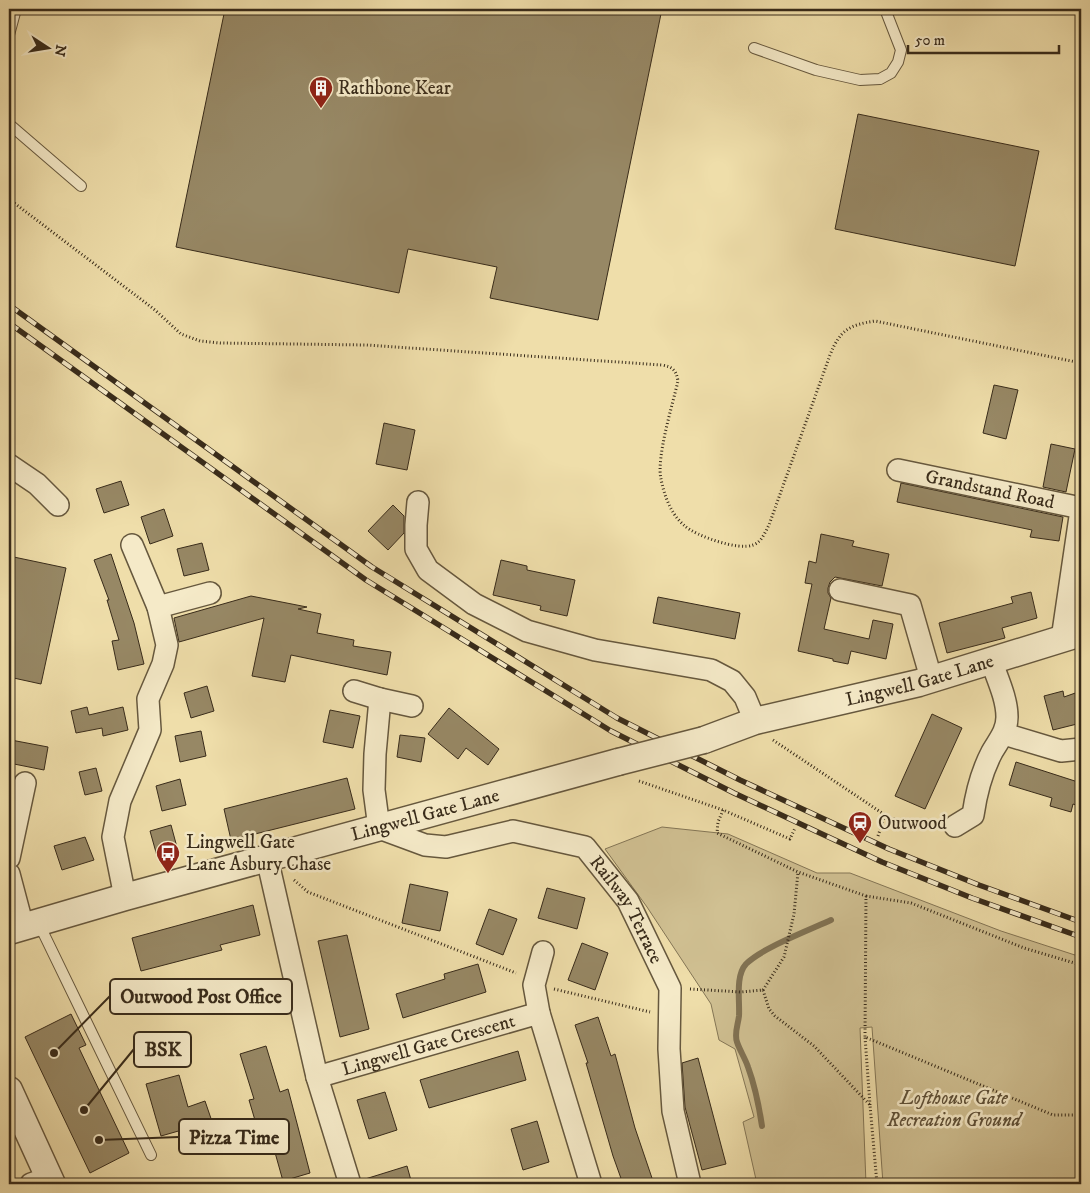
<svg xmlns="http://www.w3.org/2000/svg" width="1090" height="1193" viewBox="0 0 1090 1193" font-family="'IM FELL DW Pica',serif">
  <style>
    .green { fill: #d0c092; stroke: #847656 }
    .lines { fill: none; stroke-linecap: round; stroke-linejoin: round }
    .stream { stroke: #817253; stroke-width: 6 }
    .building { fill: #978865; stroke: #382b1a }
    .service-casing { stroke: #66583e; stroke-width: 12 }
    .minor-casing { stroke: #66583e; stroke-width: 24 }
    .tertiary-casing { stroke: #66583e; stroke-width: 29 }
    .path { stroke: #382b1a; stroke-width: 3; stroke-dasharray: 1 2.5; stroke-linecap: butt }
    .service { stroke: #f5eac8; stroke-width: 10 }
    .minor { stroke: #f5eac8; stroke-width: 21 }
    .tertiary { stroke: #f5eac8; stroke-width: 26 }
    .rail-casing { stroke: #382b1a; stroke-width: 5.5 }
    .rail { stroke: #f5eac8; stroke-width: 4; stroke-dasharray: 11; stroke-linecap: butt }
    .tertiary-bridge-casing { stroke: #66583e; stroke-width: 29; stroke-linecap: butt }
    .tertiary-bridge { stroke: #f5eac8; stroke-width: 26 }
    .labels { text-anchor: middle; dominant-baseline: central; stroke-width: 5; stroke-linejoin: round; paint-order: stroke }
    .poi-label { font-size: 19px; fill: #382b1a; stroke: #f5eac8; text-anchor: start }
    .street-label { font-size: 19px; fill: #382b1a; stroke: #f5eac8 }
    .park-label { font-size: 19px; font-style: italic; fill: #5e5038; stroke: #f5eac8 }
    .leader { fill: none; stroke: #382b1a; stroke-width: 2 }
    .callout-dot { fill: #382b1a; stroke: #f5eac8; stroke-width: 2 }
    .callout { fill: #f5eac8; stroke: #382b1a; stroke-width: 2 }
    .callout-label { font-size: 20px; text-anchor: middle; font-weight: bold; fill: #382b1a }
  </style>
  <rect width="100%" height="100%" fill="#efdeaa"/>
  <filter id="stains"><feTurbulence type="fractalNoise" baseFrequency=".004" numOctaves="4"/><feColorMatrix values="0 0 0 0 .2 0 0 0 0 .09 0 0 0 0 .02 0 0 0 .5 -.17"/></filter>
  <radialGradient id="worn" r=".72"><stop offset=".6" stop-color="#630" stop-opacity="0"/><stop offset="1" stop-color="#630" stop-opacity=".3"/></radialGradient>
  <!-- green -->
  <path class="green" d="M662,827L728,834L817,873H850L1001,931L1081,957V1184H883L872,1027L860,1028L866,1184H757L743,1122L754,1117L735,1049L719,1040L711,1004L647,907L605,849Z"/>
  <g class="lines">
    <!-- stream -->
    <path class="stream" d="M762,1126C759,1106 755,1086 748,1067C745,1058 740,1051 737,1042C734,1033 738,1025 739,1016C740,1001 735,976 746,964C762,948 809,930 831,920"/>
  </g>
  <!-- building -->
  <path class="building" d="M225,9H662L598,320L490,298L497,267L408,249L399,293L176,247Z
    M858,114L1039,151L1015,266L835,229Z
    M994,385L1018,390L1006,439L983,433Z
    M384,423L415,430L407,470L376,464Z
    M1051,444L1075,449L1066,492L1043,487Z
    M121,481L129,505L104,513L96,489Z
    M901,483L1063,517L1059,541L1030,537L1032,530L897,502Z
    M393,505L404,516V533L388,550L368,531Z
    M164,509L173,536L150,544L141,517Z
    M821,534L854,541L852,546L889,554L882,586L835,577L830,582L828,588V593L831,598L824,629L869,639L873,620L893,624L886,659L851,651L848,664L833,661V659L798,651L812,584L805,583L809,561L816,563Z
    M202,543L209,570L184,576L177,549Z
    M111,554L134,623L144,664L118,670L112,641L119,640L107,600H109L94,560Z
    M9,556L66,568L41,684L9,677Z
    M501,560L527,566V570L575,580L567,616L540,610L541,606L493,595Z
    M1031,592L1037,618L1002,628L1005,638L947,653L939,623L1013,603L1011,597Z
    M251,596L307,607L298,609L321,614L317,633L354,640L353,646L391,652L387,675L291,655L285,682L252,676L264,618L179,642L174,618Z
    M658,597L740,613L735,639L653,623Z
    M207,686L214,711L191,718L184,693Z
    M1063,691L1064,697L1081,691V723L1053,730L1044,696Z
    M87,707L89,715L123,707L128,730L103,736L102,728L76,733L71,711Z
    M449,708L499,749L488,765L466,748L458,759L428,734Z
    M330,710L360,716L353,748L323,742Z
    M932,714L962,728L925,809L895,796Z
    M201,731L206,756L180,762L175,736Z
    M400,735L425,738L421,762L397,757Z
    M11,740L48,747L44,770L9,763Z
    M1016,762L1081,783V807L1073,804L1071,812L1050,806L1052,798L1009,785Z
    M96,768L102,791L85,795L79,772Z
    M347,778L355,809L231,840L224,809Z
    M180,779L186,805L162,811L156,786Z
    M171,825L178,851L157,856L150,831Z
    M85,837L94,860L62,870L54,846Z
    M410,884L448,892L440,931L402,923Z
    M547,888L585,898L577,929L538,918Z
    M253,905L260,935L220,945L222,950L141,971L132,938Z
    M489,909L517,919L503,955L476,944Z
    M347,935L369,1029L340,1037L318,941Z
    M582,943L608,953L595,990L568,980Z
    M478,964L486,992L403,1018L396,994L445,979L444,974Z
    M71,1014L86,1045L79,1048L129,1153L90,1173L25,1037Z
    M598,1017L611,1056L615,1054L635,1128L654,1184H623L613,1156L586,1063H588L575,1025Z
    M266,1046L280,1092L288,1089L310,1173L283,1181L267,1124L257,1127L249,1100L254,1099L240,1054Z
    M518,1051L526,1080L429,1108L420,1080Z
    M698,1058L726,1164L702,1170L685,1107L682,1063Z
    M179,1075L188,1107L205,1101L218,1139L195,1147L189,1128L161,1136L146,1084Z
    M385,1092L397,1130L369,1139L357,1100Z
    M537,1121L549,1162L523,1170L511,1129Z
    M407,1166L412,1184H362V1180Z"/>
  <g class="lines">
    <!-- service casing -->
    <g class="service-casing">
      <path id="service" d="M9,35L16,9
        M754,48L816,70L860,80L880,79L891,73L898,62L901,50L885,9
        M9,124L81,186
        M39,924L151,1155"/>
    </g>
    <!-- minor casing -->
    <g class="minor-casing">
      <g id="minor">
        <path d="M9,465L37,484L58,505"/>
        <path id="s1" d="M898,470L1081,508"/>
        <path d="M418,502L416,525V549L428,570L474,604L527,631L595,650L711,670L732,681L745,697L755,721"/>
        <path d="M840,590L910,605L931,678"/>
        <path d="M158,607L210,593"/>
        <path d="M1062,639L1081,510"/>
        <path d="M354,691L380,699L412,706"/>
        <path id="s2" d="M380,699L375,754L374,790L379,828L425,845L446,847L513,831L585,847L628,901L670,988L669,1049L673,1111L690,1184"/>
        <path d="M1004,734L1061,751L1081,749"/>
        <path d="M955,826L973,815C976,794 982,771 992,752C999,740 1007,731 1007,717C1007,698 997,678 991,660"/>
        <path d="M9,858L25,783"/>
        <path d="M267,858L317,1077L350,1184"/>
        <path d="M9,874L23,927"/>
        <path d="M125,897L113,837L120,801L150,730L148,699L163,664L167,645L158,607L132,545"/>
        <path d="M539,1013L534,985L543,952"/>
        <path id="s3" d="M317,1077L539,1013L591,1184"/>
        <path d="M31,1184L48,1178"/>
      </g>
    </g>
    <!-- tertiary casing -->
    <g class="tertiary-casing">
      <g id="tertiary">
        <path id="s4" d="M704,740L755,721L919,683L1081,633"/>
        <path id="s5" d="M9,931L125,897L618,762"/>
        <path d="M9,1090L52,1184"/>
      </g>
    </g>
    <!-- path -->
    <path class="path" d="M9,199L155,310L181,334L200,341L220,343L366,345L662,365C673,367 676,370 678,381C673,403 656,458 661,479C664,495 671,515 685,526C696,536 739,551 753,545C762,542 765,532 769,525L830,355C840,330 849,325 875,321L1081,363
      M773,740L885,815L902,822L935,825
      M639,781L723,810L790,839L795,828
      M723,810L718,822L717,833L798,872L866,896L865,1037
      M878,836L885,815
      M294,880L308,892L516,973
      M866,896L911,903L1024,948L1081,965
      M554,989L650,1012
      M690,989L741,992L763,990L769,1009L775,1016L814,1046L870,1105L877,1184
      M763,990L784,957L794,914L798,872
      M870,1105L865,1037L1053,1115H1081"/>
    <!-- service -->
    <use href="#service" class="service"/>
    <!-- minor -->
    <use href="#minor" class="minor"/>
    <!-- tertiary -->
    <use href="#tertiary" class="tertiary"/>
    <!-- rail casing -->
    <g class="rail-casing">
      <path id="rail" d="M9,305L372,567L617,718L740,780L889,849L979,885L1081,922
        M9,323L366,580L611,731L734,793L882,862L972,898L1081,937"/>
    </g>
    <!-- rail -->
    <use href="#rail" class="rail"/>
    <!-- tertiary-bridge casing -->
    <g class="tertiary-bridge-casing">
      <path id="tertiary-bridge" d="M618,762L704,740"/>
    </g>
    <!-- tertiary-bridge -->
    <use href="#tertiary-bridge" class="tertiary-bridge"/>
  </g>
  <!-- icons -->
  <defs>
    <g id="building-pin" transform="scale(1.25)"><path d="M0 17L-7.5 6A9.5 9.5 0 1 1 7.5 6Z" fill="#8f2418" stroke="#f5eac8"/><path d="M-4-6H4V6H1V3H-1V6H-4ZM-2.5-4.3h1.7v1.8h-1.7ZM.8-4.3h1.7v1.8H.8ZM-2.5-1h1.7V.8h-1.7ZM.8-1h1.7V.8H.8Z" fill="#fff"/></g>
    <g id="station-pin" transform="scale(1.25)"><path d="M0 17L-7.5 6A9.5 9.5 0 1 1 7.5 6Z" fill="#8f2418" stroke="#f5eac8"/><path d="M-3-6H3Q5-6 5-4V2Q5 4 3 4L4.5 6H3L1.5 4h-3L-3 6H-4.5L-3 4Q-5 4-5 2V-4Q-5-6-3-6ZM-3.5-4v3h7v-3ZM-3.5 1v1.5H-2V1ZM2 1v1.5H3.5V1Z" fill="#fff"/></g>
    <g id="bus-pin" transform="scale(1.25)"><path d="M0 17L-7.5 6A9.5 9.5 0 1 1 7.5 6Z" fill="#8f2418" stroke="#f5eac8"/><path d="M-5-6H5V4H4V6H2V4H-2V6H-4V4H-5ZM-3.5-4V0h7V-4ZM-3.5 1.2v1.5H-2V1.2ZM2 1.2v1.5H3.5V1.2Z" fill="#fff"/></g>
  </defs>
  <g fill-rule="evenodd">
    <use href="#building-pin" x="321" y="88"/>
    <use href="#station-pin" x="860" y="823"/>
    <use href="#bus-pin" x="168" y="853"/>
  </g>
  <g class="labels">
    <!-- poi labels -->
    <g class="poi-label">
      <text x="338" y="88">Rathbone Kear</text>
      <text x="878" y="823">Outwood</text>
      <text x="186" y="842">Lingwell Gate<tspan x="186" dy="22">Lane Asbury Chase</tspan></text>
    </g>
    <!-- street labels -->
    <g class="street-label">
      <text stroke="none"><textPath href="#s1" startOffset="94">Grandstand Road</textPath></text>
      <text stroke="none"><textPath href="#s4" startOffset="224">Lingwell Gate Lane</textPath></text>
      <text stroke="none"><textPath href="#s5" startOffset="432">Lingwell Gate Lane</textPath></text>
      <text stroke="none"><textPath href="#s2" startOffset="418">Railway Terrace</textPath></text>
      <text stroke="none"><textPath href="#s3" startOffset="116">Lingwell Gate Crescent</textPath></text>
    </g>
    <!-- park labels -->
    <g class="park-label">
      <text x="954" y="1098">Lofthouse Gate<tspan x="954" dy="22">Recreation Ground</tspan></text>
    </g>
  </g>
  <!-- callouts -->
  <path class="leader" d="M54 1053L110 996M84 1110L134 1049M99 1140L179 1137"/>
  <g class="callout-dot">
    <circle cx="54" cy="1053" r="5"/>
    <circle cx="84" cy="1110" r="5"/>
    <circle cx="99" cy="1140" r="5"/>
  </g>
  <g class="callout">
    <rect x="110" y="979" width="182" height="35" rx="5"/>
    <rect x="134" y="1032" width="57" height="35" rx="5"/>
    <rect x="179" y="1119" width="110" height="35" rx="5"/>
  </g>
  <g class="callout-label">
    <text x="201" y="1003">Outwood Post Office</text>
    <text x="163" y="1056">BSK</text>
    <text x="234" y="1144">Pizza Time</text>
  </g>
  <!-- margin -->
  <rect width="1090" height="1193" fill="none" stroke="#efdeaa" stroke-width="30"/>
  <rect x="10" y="10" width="1070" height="1173" fill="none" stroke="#382b1a" stroke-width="2.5"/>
  <rect x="15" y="15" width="1060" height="1163" fill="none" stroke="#382b1a"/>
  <!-- north arrow -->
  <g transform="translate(48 48) rotate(102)" stroke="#f5eac8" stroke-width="4" paint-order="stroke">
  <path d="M0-4L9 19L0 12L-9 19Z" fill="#382b1a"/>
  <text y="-8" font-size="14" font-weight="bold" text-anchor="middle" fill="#382b1a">N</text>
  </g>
  <!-- scale -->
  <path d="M908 45v8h151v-8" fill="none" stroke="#382b1a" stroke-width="2.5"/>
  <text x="915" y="45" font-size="15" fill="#382b1a" stroke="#f5eac8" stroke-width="4" paint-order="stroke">50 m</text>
  <rect width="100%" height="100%" filter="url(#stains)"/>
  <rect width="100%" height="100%" fill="url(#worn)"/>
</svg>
